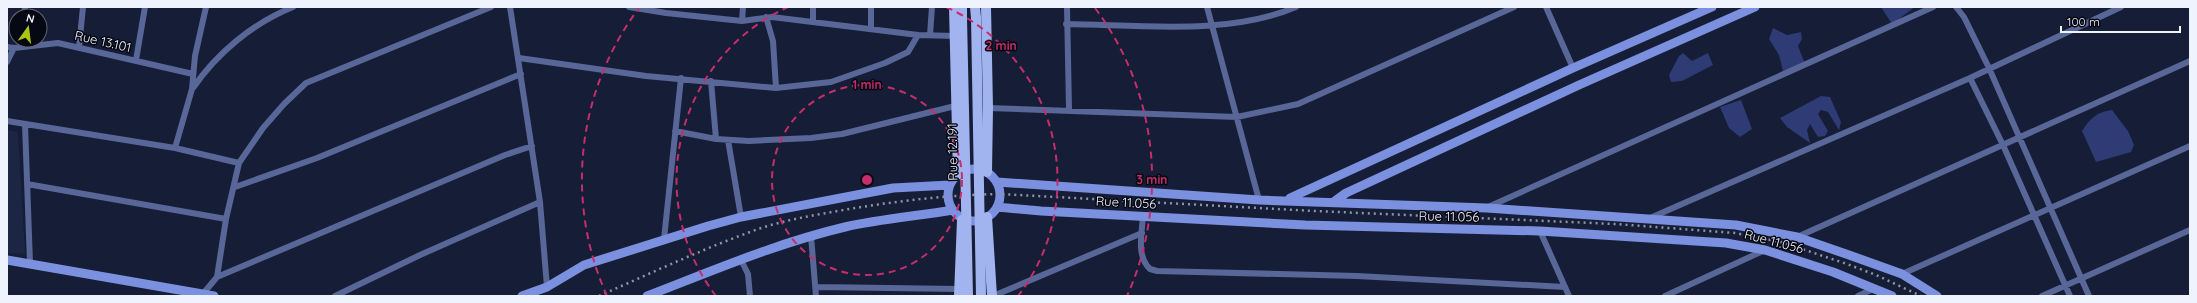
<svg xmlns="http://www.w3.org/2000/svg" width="2197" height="303" viewBox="0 0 2197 303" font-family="Quicksand,sans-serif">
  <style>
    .built { fill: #1d2544 }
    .green { fill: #2e3b74 }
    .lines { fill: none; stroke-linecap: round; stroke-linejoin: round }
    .street { stroke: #596798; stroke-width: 6 }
    .secondary { stroke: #7b90de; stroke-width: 9 }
    .primary { stroke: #a2b4f0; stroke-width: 10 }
    .rail { stroke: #8f95a6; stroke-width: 2.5; stroke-dasharray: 2 4; stroke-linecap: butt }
    .primary-bridge { stroke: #a2b4f0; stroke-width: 10 }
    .ring { fill: none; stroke: #c62e6b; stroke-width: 2; stroke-dasharray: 7 5 }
    .labels { text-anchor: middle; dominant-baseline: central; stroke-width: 3; stroke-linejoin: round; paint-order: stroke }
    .street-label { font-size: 13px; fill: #eff3fe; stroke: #060813 }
    .centre { fill: #c62e6b; stroke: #060813; stroke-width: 2 }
    .ring-label { font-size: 12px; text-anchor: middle; font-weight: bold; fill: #c62e6b; stroke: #060813; stroke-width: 3; stroke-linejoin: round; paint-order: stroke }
  </style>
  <rect width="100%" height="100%" fill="#161d36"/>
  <!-- built -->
  <path class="built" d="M7,130L18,132L25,254L7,253Z"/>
  <!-- green -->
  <path class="green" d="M1881,7H1915L1892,24Z
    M1773,28L1787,35L1801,32L1802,39L1798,46L1805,64L1783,71L1779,55L1769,39Z
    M1683,53L1692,61L1708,53L1713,65L1682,81L1671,82L1669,75L1679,56Z
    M1821,96L1830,97L1841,122L1839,130L1828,112L1821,110L1818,114L1828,131L1825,136L1818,137L1810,124L1807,130L1810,143L1787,127L1780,118Z
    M1741,100L1752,129L1740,137L1729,128L1720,107Z
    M2112,110L2128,131L2134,145L2131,152L2096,162L2082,131C2090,118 2097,112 2112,110Z"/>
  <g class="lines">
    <!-- street -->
    <path class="street" d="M510,7L540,202L547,287
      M629,7L666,13L742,21L772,17L918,35L954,36
      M1067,7L1069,109
      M1207,7L1259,200
      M1546,7L1573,68
      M1956,7L1964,17L1989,68L2089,296
      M24,16L25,7
      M766,17L773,41L776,88
      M742,21L743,7
      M813,22V7
      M1066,24C1140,25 1228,36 1296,7
      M871,29V7
      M930,35L932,7
      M7,47L14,48L58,43L193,74
      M79,47L83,7
      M519,58L646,76L776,88L831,82L885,63L908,52L918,35
      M136,60L145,7
      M7,62L14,48
      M1970,78L2003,145L2070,296
      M711,81L716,139
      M193,88C217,53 253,23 293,7
      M988,108L1237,117L1298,104L1514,7
      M7,121L175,148L239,163
      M25,125L30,263
      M675,131L716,139L749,141L811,138L842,134L955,106
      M728,140L741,217
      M175,148L192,89L195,56L206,7
      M27,184L226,219
      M235,187L317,158L521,74
      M1488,207L1933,7
      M1143,216C1142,233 1136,256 1150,269L1157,271L1357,276L1565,287
      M1650,218L1970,78L2121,7
      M1540,231L1569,296
      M811,236L816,296
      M1797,237L2190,61
      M664,239L681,78
      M741,260L748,274L750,296
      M1902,274L2190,146
      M217,277L505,155L532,146
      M816,287L959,289
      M202,295L217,277L226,219L239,163L263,128L284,104L306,83L491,7
      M335,296L420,255L540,202
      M993,296L1142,233
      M1665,296L1765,250
      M1858,296L1875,288
      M2042,296L2190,230"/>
    <!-- secondary -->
    <path class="secondary" d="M948 195a26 26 0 1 1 52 0a26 26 0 1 1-52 0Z
      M997,182L1259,200L1487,208L1736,225L1797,237L1849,255L1902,274L1937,296
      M1290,198L1573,68L1712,7
      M1335,201L1346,193L1579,85L1755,7
      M997,207L1041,211L1305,225L1540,231L1726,243L1765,250L1833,272L1892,296
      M7,260L214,296
      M522,296L547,287L584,265L708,226L741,217L893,188L950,185
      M647,296C712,271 777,243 845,227C880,219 918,216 953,210"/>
    <!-- primary -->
    <path class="primary" d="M954,7L958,174
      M962,7V18
      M975,7L976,18
      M986,7L988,108L987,172
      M987,217L992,296
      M959,296L962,220"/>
    <!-- rail -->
    <path class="rail" d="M599,296C649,274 698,251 750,232C776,222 804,217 832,212C888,202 943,195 1000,194L1314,211L1616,224L1735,233L1781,242L1847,264L1876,275L1921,296"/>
    <!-- primary-bridge -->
    <path class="primary-bridge" d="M962,18L968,296
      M976,18L981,296"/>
  </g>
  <!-- distance rings -->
  <g class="ring">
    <circle cx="867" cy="180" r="95"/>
    <path d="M716 296A190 190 0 0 1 788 7M946 7A190 190 0 0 1 1018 296"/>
    <path d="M607 296A285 285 0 0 1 639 8M1095 8A285 285 0 0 1 1127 296"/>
  </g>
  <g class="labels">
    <!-- street labels -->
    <g class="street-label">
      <text transform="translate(103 41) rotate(13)">Rue 13.101</text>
      <text transform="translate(952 152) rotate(-91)">Rue 12.191</text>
      <text transform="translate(1126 202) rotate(3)">Rue 11.056</text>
      <text transform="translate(1449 216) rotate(1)">Rue 11.056</text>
      <text transform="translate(1774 241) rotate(15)">Rue 11.056</text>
    </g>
  </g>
  <circle cx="867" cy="180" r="6" class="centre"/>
  <g class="ring-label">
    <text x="1001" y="50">2 min</text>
    <text x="867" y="89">1 min</text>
    <text x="1152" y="184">3 min</text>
  </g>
  <!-- border -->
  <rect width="2197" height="303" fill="none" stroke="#eff3fe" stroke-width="16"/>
  <!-- north arrow -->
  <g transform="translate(28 28) rotate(14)"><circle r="19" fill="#060813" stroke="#636671"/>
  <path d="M0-3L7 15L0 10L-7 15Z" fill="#acc611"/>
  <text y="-6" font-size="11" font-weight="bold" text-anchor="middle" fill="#eff3fe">N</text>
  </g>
  <!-- scale -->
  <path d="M2061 26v6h119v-6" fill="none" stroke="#eff3fe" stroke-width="2"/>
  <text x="2067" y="26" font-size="12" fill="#eff3fe" stroke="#060813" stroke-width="3" paint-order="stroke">100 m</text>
</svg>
